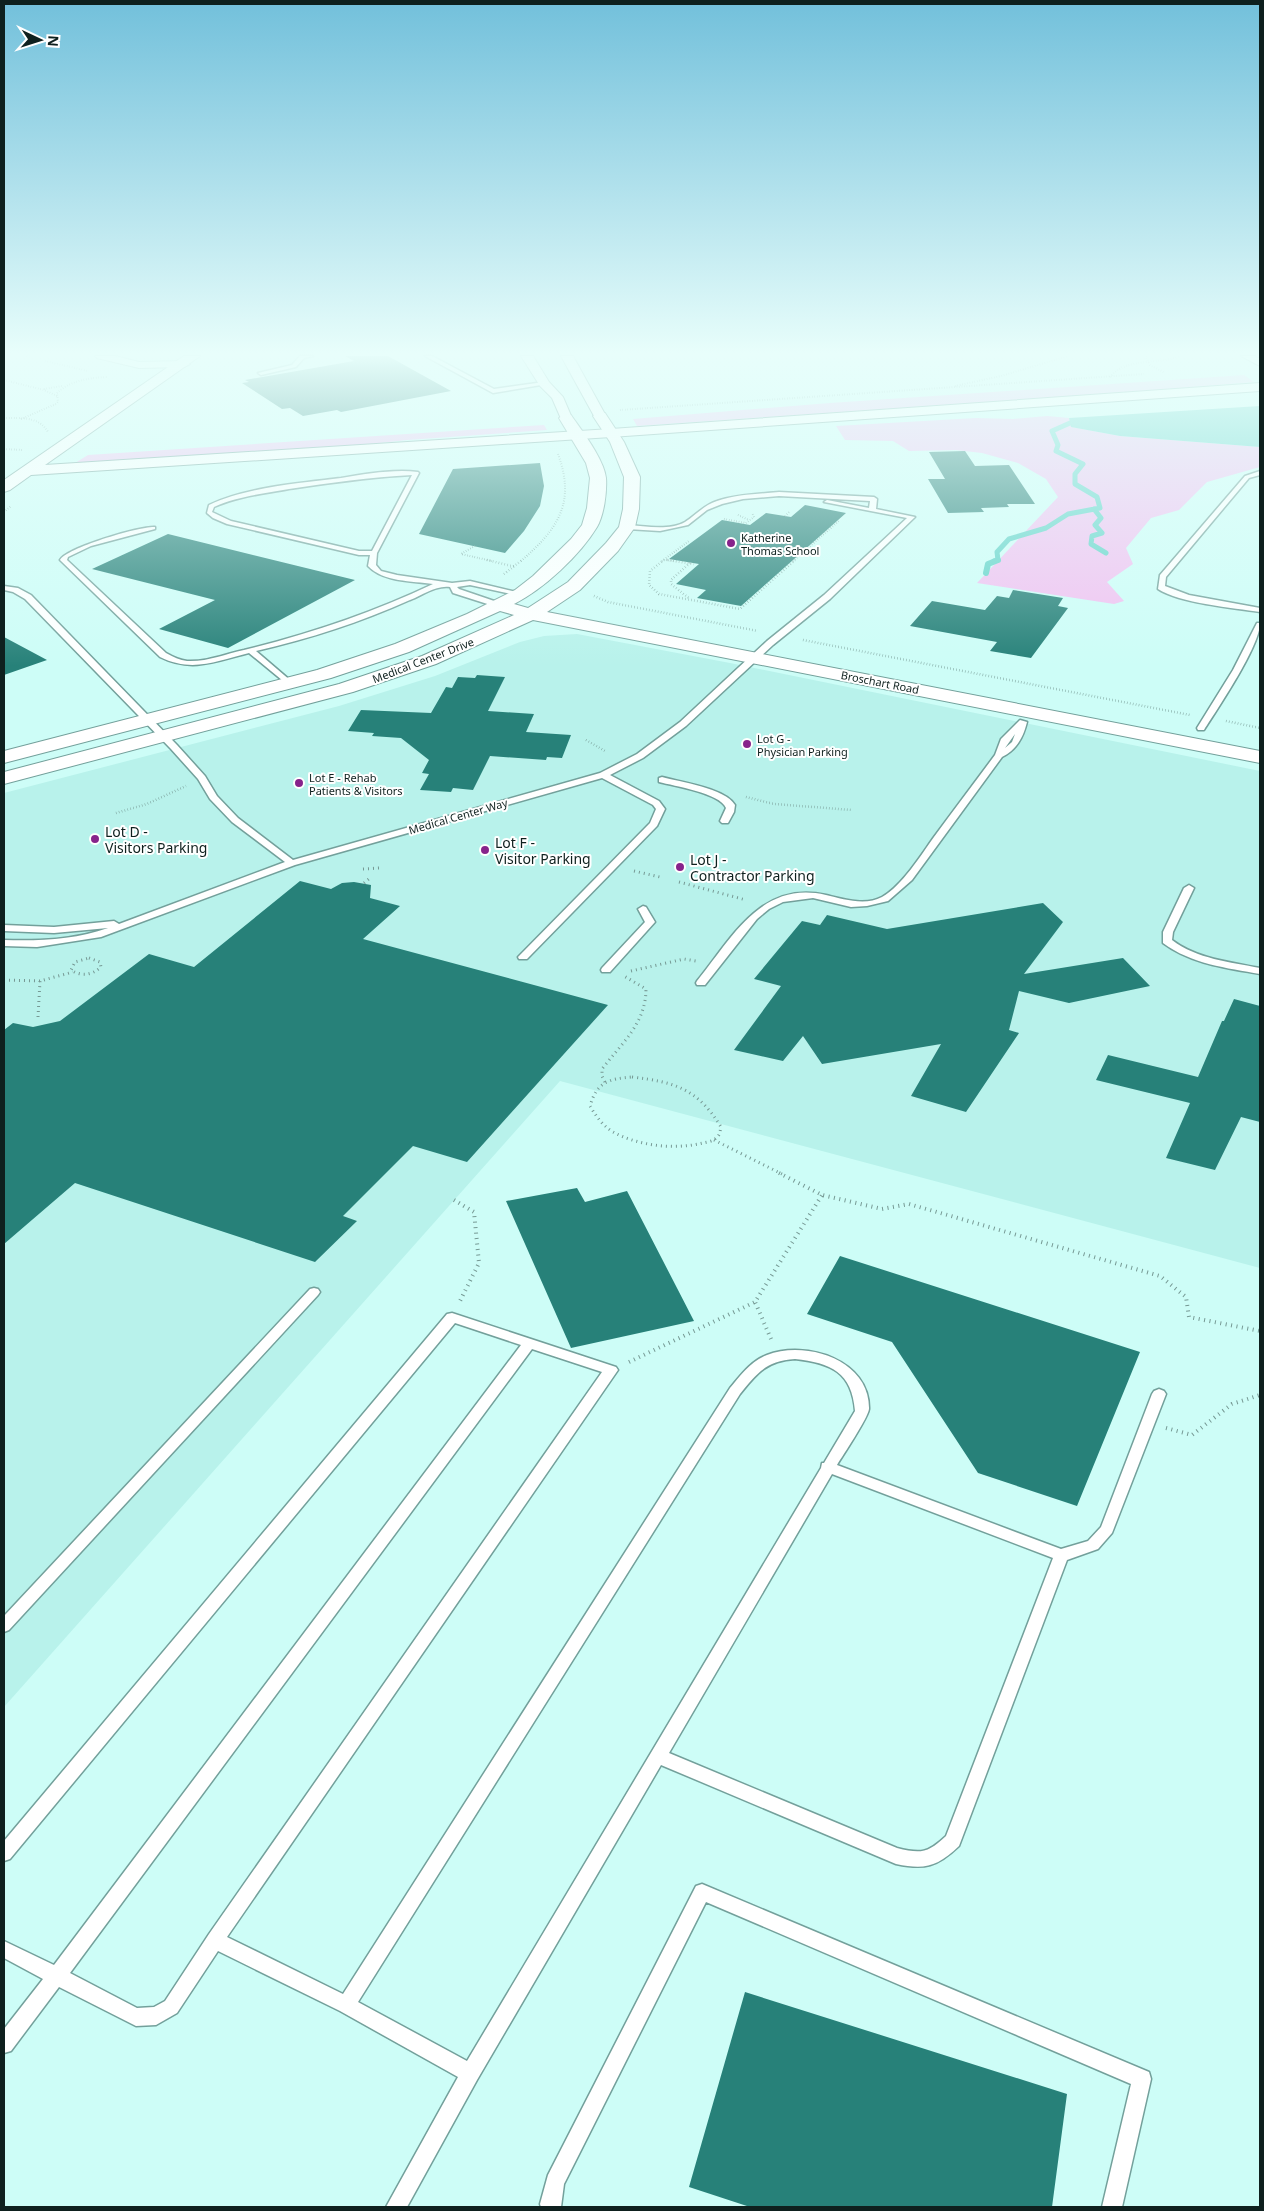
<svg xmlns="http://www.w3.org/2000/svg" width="1264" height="2211" viewBox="0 0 1264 2211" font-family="'Noto Sans',sans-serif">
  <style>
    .built { fill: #b8f2eb }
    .green { fill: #f1c1f1 }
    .water { fill: #61d2c8 }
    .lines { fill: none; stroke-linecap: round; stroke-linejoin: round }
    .stream-far1 { stroke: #61d2c8; stroke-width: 5 }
    .stream { stroke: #61d2c8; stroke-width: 6 }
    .building { fill: #278179 }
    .service-casing { stroke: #73a09b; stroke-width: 3 }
    .minor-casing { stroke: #73a09b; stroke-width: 2 }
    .tertiary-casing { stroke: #73a09b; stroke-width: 2 }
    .secondary-casing { stroke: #73a09b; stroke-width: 2 }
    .path-far3 { stroke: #769994; stroke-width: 2; stroke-dasharray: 0.5 2; stroke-linecap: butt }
    .path-far2 { stroke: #769994; stroke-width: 2.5; stroke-dasharray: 0.5 2.5; stroke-linecap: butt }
    .path-far1 { stroke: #769994; stroke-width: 3; stroke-dasharray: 1 4; stroke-linecap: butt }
    .path { stroke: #769994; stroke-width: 4; stroke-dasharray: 1 4.5; stroke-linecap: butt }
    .service { fill: #fff; fill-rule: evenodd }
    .minor { fill: #fff; fill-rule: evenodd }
    .tertiary { fill: #fff; fill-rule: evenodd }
    .secondary { fill: #fff; fill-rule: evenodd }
    .poi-dot { fill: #87238b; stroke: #fff; stroke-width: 2 }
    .labels { text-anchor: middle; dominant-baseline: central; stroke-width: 4; stroke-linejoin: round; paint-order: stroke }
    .far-poi-label { font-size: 11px; fill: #0e201e; stroke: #fff; text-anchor: start }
    .far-street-label { font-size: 11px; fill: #0e201e; stroke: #fff }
    .poi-label { font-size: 14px; fill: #0e201e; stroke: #fff; text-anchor: start }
  </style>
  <rect width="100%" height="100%" fill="#cdfdf7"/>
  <!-- built -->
  <path class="built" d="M577,634L730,663L1260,771V1268L560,1081L4,1707V793L339,706L435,676L520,642L544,636Z"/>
  <!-- green -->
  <path class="green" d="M1244,375L1254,382L1131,392L637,426L633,419L830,403Z
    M1047,416L1069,418L1072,427L1120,436L1260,447V467L1207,482L1179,510L1151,518L1126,548L1133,564L1107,582L1124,601L1114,604L977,583L1058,497L1046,479L1018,463L982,453L956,450L909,451L893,441L845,440L836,426L976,418L1013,419Z
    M544,425L547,430L407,440L344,447L75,463L88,455Z"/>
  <!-- water -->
  <path class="water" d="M1260,406V447L1120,436L1071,427L1069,418Z"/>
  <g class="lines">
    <!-- stream-far1 -->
    <path class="stream-far1" d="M1094,509L1101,518L1095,525L1102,533L1092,536L1091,544L1106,553
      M994,561L998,560L997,552L1009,539L1046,528L1068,514L1100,508L1097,497L1075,484V474L1083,464L1056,451L1058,445L1052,431L1070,423"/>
    <!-- stream -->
    <path class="stream" d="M986,573L988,564L998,560"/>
  </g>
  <!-- building -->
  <path class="building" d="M345,356H388L451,391L341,412L337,410L303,416L290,408L282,409L242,383L249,382L245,380L354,361Z
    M965,451L975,466L1009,465L1035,504H1007L1009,507L981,508L984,512L948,513L928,479H945L929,452Z
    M540,463L544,486L540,506L524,531L505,553L419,534L453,469Z
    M805,505L846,513L741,606L697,598L706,590L676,584L699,564L669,559L722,520L750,525L766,513L791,517Z
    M168,534L355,580L228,648L159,629L215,600L92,569Z
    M1013,590L1063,598L1058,606L1068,608L1031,658L990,651L997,642L910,626L932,601L985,610L997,596L1009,598Z
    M4,637L47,660L4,675Z
    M477,675L505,677L488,711L534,714L526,732L571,735L562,758L547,757L546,760L490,756L473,790L453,788L451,792L420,790L429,774L422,773L429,760L401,738L372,736L374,733L348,731L361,710L431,713L446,687L452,688L458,677L475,678Z
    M300,881L331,889L342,883L354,882L371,885L370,898L400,906L363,939L608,1005L467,1162L413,1146L343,1216L357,1221L315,1262L75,1183L4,1244V1030L13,1023L33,1027L60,1021L149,954L194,967Z
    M1043,903L1063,922L1024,974L1123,958L1150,986L1069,1003L1019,991L1009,1030L1019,1033L966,1112L911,1096L941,1044L822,1064L803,1036L783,1061L734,1050L781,986L754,979L802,921L820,925L827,915L887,929Z
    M1234,999L1260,1006V1122L1241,1117L1215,1170L1166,1158L1190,1103L1096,1080L1108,1055L1198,1077L1222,1021H1224Z
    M577,1188L585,1202L627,1191L694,1321L571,1348L506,1201Z
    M840,1256L1140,1352L1077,1506L978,1473L892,1342L807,1314Z
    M745,1992L1067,2094L1052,2207H750L689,2187Z"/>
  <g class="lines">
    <!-- service casing -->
    <g class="service-casing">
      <path id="service" d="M300,356H313L304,358L296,367L261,375L258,373L292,365Z
        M425,356H432L494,389L544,382L547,384L493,393Z
        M1260,471V475L1249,478L1166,577L1165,586L1189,595L1260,608V612C1234,608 1179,603 1158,589L1160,575L1245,476Z
        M418,472L419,473L377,553L376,565L381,571L397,575L452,583L470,581L525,594L521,596L470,585L457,587L459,589L503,604V608H500L453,593L450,587C436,585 423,595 410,600C361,622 309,639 256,651L291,681L292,683L288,685L249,653C217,661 192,673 160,657L60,560C66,548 140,526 155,527V529L91,546L68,557L67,560L166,653C173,657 180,660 187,661C207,662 225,654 244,650C309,634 372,613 433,584C412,581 383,582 368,566L370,555H359L227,524L213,518L207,513L209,505C247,487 300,483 341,478C366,474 394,469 418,472ZM412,475L372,551H359L231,521L212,512L214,507C238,496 263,494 289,489C330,483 370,477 412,475Z
        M779,492L874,497L877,499L876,509L915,517L830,599L773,645L686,726L643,758L610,775L659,801L665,809L657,826L527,959H519L518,957L650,823L656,809L653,805L602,778L295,865L101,937L37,947L4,946V940C38,941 75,940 108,928L54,933L4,931V925L54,927L114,921L119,924L285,862L232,822L210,799L198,779L171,749L25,599L13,592L4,590V586L18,588L31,595L177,745L205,776L217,796L238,818L293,860L600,773L637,754L680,722L767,641L824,595L907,518L824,502L827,500L869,508L870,501L779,496L743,499L722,504L707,510L688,525L660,531L627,529L624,527L627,525C645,526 669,531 685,522C696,515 704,505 717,501C737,494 759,494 779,492Z
        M1257,623H1260C1260,646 1218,708 1204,730H1198L1197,728L1233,670Z
        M1020,720L1027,722C1023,738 1017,749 1002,757L912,880L888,901L867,906L851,907L813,898L783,902L769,909L757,919L705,985H697L696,983L697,981C732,938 761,880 826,895C843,899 865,906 882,897C902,886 921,855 934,837C954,810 975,782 995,755L1001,739ZM1015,734L1012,742L1005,748Z
        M662,777C680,782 725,788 735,805L734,812L728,823H722L720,821L726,808C720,793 674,786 659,782V778Z
        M1189,885L1194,888L1173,932L1172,940C1197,959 1230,962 1260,968V974C1227,968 1191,964 1163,943V932L1184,888Z
        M643,906L646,907L655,922L610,972H602L601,970L602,968L645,922L638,909Z
        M314,1288L318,1289L320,1292L318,1295L9,1630L4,1632V1616L310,1289Z
        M452,1313L616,1367L618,1370L227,1937L343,1994L730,1388C741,1375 751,1361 767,1355C806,1340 870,1360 869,1409C868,1418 843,1455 837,1465L1061,1549L1088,1541L1101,1527L1152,1394L1154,1391L1159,1389L1164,1391L1166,1394L1112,1533L1098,1549L1067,1560L959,1846C937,1867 925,1870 896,1864L661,1765L477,2080L407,2207H386L458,2077L340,2011L218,1951L177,2013L156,2025L136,2026L59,1987L11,2051L4,2053V2029L43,1979L4,1958V1941L54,1965L521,1345L455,1323L10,1859L4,1861V1841L447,1314ZM532,1349L602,1372L209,1934L165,2001L154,2007L137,2008L70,1973ZM795,1359C831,1363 852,1372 855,1411L824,1463H822L821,1468L467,2061L358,2002L740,1394C757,1373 766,1361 795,1359ZM832,1474L1053,1558L946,1836C928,1853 921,1854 897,1848L669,1753Z
        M702,1884L1149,2072L1151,2079L1122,2207H1102L1131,2084L706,1902L564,2184L561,2207H541L540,2204L548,2175L696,1886Z"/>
    </g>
    <!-- minor casing -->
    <g class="minor-casing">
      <path id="minor" d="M95,356H115L139,362L184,361L190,364L184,367L139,368L97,358Z
        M521,356H533L549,382L563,397L572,418L570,421H562L552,398L540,386Z
        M561,356H573L606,416L604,419H596L594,416Z
        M1241,356H1255L1260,359V366Z"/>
    </g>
    <!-- tertiary casing -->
    <g class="tertiary-casing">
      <path id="tertiary" d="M600,412L605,413L624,442L640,477L639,509L635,527L618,551L580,590L547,612L1260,751V763L533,620L436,664L353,692L4,784V772L339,684L422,656L514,615L500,611L409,652L331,678L4,763V751L317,670L395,644L467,614L515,590L533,576L571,539L582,525L587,508L590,478L586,463L559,418L566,414L571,415C582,431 604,459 606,478C607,492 604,515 597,527C580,555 544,589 514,604L528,608L568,582L606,543L619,527L623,509L624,477L610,442L593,416Z"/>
    </g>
    <!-- secondary casing -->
    <g class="secondary-casing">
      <path id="secondary" d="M184,356H200L45,465L611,429L1260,383V391L611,437L31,475L10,490L4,492V480Z"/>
    </g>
    <!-- path-far3 -->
    <path class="path-far3" d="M27,356L32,357
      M1147,356L1146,358L1150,365L1165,373
      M45,361L88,371
      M1110,377C1125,357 1159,365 1180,356
      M4,380L44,390L57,396
      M955,386L1001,376L1068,356
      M44,389L62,386
      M620,410L1144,374
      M4,418C20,418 39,416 48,432
      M21,419L56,404L58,402L57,393C71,380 89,378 107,377
      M4,449L22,450
      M4,512L11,506
      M738,515L749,520
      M785,516L790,511
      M724,519L746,523
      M746,523L754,517L752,513
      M475,546L461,554L492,561
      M666,560L676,561
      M521,561C558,529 576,503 558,454
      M662,561L689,541
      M793,561L840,520"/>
    <!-- path-far2 -->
    <path class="path-far2" d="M487,560L516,567
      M664,560L650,571L649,585L659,594L740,609L795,560
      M667,560L694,564
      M690,563L671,580V584L690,599
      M504,574L522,560
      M594,596L608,602L758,631
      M803,640L1190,715
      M1226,721L1260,728
      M586,740L605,751
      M746,797L774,804L852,810
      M116,813L147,804L186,786"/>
    <!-- path-far1 -->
    <path class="path-far1" d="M363,869L380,868
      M634,871L660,877
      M679,882L746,900
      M364,883L371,877
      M89,958L100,962L101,967C92,975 82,977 71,970L75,962Z
      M631,971L684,959L696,961
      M4,980L40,981L73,972
      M38,1017L40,981
      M632,1077C675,1082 698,1089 721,1127C720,1131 720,1135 717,1137C714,1141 708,1142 703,1143C674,1150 639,1146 613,1132C602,1125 596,1116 590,1106C597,1082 608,1079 632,1077Z
      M605,1082L602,1076V1069C622,1043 646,1023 646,989L624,976
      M714,1140L782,1174"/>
    <!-- path -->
    <path class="path" d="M779,1173L822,1195L882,1209L909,1204L1160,1276L1186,1297L1189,1317L1260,1331
      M454,1200L474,1212L479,1263L460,1301
      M771,1339L755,1302L822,1195
      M629,1362L755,1302
      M1166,1428L1192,1435L1232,1404L1260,1395"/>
    <!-- service -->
    <use href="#service" class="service"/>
    <!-- minor -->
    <use href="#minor" class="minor"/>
    <!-- tertiary -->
    <use href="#tertiary" class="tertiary"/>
    <!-- secondary -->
    <use href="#secondary" class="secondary"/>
  </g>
  <!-- sky -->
  <linearGradient id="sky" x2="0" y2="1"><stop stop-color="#72c0db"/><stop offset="0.53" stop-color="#e8fefb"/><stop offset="1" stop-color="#e8fefb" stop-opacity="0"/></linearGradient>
  <rect width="1264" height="666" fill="url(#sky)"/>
  <!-- markers -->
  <g class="poi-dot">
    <circle cx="731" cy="543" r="5"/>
    <circle cx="747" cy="744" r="5"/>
    <circle cx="299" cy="783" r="5"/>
    <circle cx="95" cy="839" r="5"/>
    <circle cx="485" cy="850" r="5"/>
    <circle cx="680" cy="867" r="5"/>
  </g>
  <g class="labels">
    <!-- far-poi labels -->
    <g class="far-poi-label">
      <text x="741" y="537">Katherine<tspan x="741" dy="13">Thomas School</tspan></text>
      <text x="757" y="738">Lot G -<tspan x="757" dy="13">Physician Parking</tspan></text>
      <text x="309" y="777">Lot E - Rehab<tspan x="309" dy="13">Patients &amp; Visitors</tspan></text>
    </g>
    <!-- far-street labels -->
    <g class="far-street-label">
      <text transform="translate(423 660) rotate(-21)">Medical Center Drive</text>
      <text transform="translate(880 682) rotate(11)">Broschart Road</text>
      <text transform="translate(458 816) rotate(-16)">Medical Center Way</text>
    </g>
    <!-- poi labels -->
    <g class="poi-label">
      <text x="105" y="831">Lot D -<tspan x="105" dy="16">Visitors Parking</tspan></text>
      <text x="495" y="842">Lot F -<tspan x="495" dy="16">Visitor Parking</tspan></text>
      <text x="690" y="859">Lot J -<tspan x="690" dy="16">Contractor Parking</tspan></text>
    </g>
  </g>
  <!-- border -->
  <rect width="1264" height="2211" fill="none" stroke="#0e201e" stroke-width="10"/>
  <!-- north arrow -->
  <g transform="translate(40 40) rotate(94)" stroke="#ffffff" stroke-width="4" paint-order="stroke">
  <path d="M0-4L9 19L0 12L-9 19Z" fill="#0e201e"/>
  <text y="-8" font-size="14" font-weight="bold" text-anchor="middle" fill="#0e201e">N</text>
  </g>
</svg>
